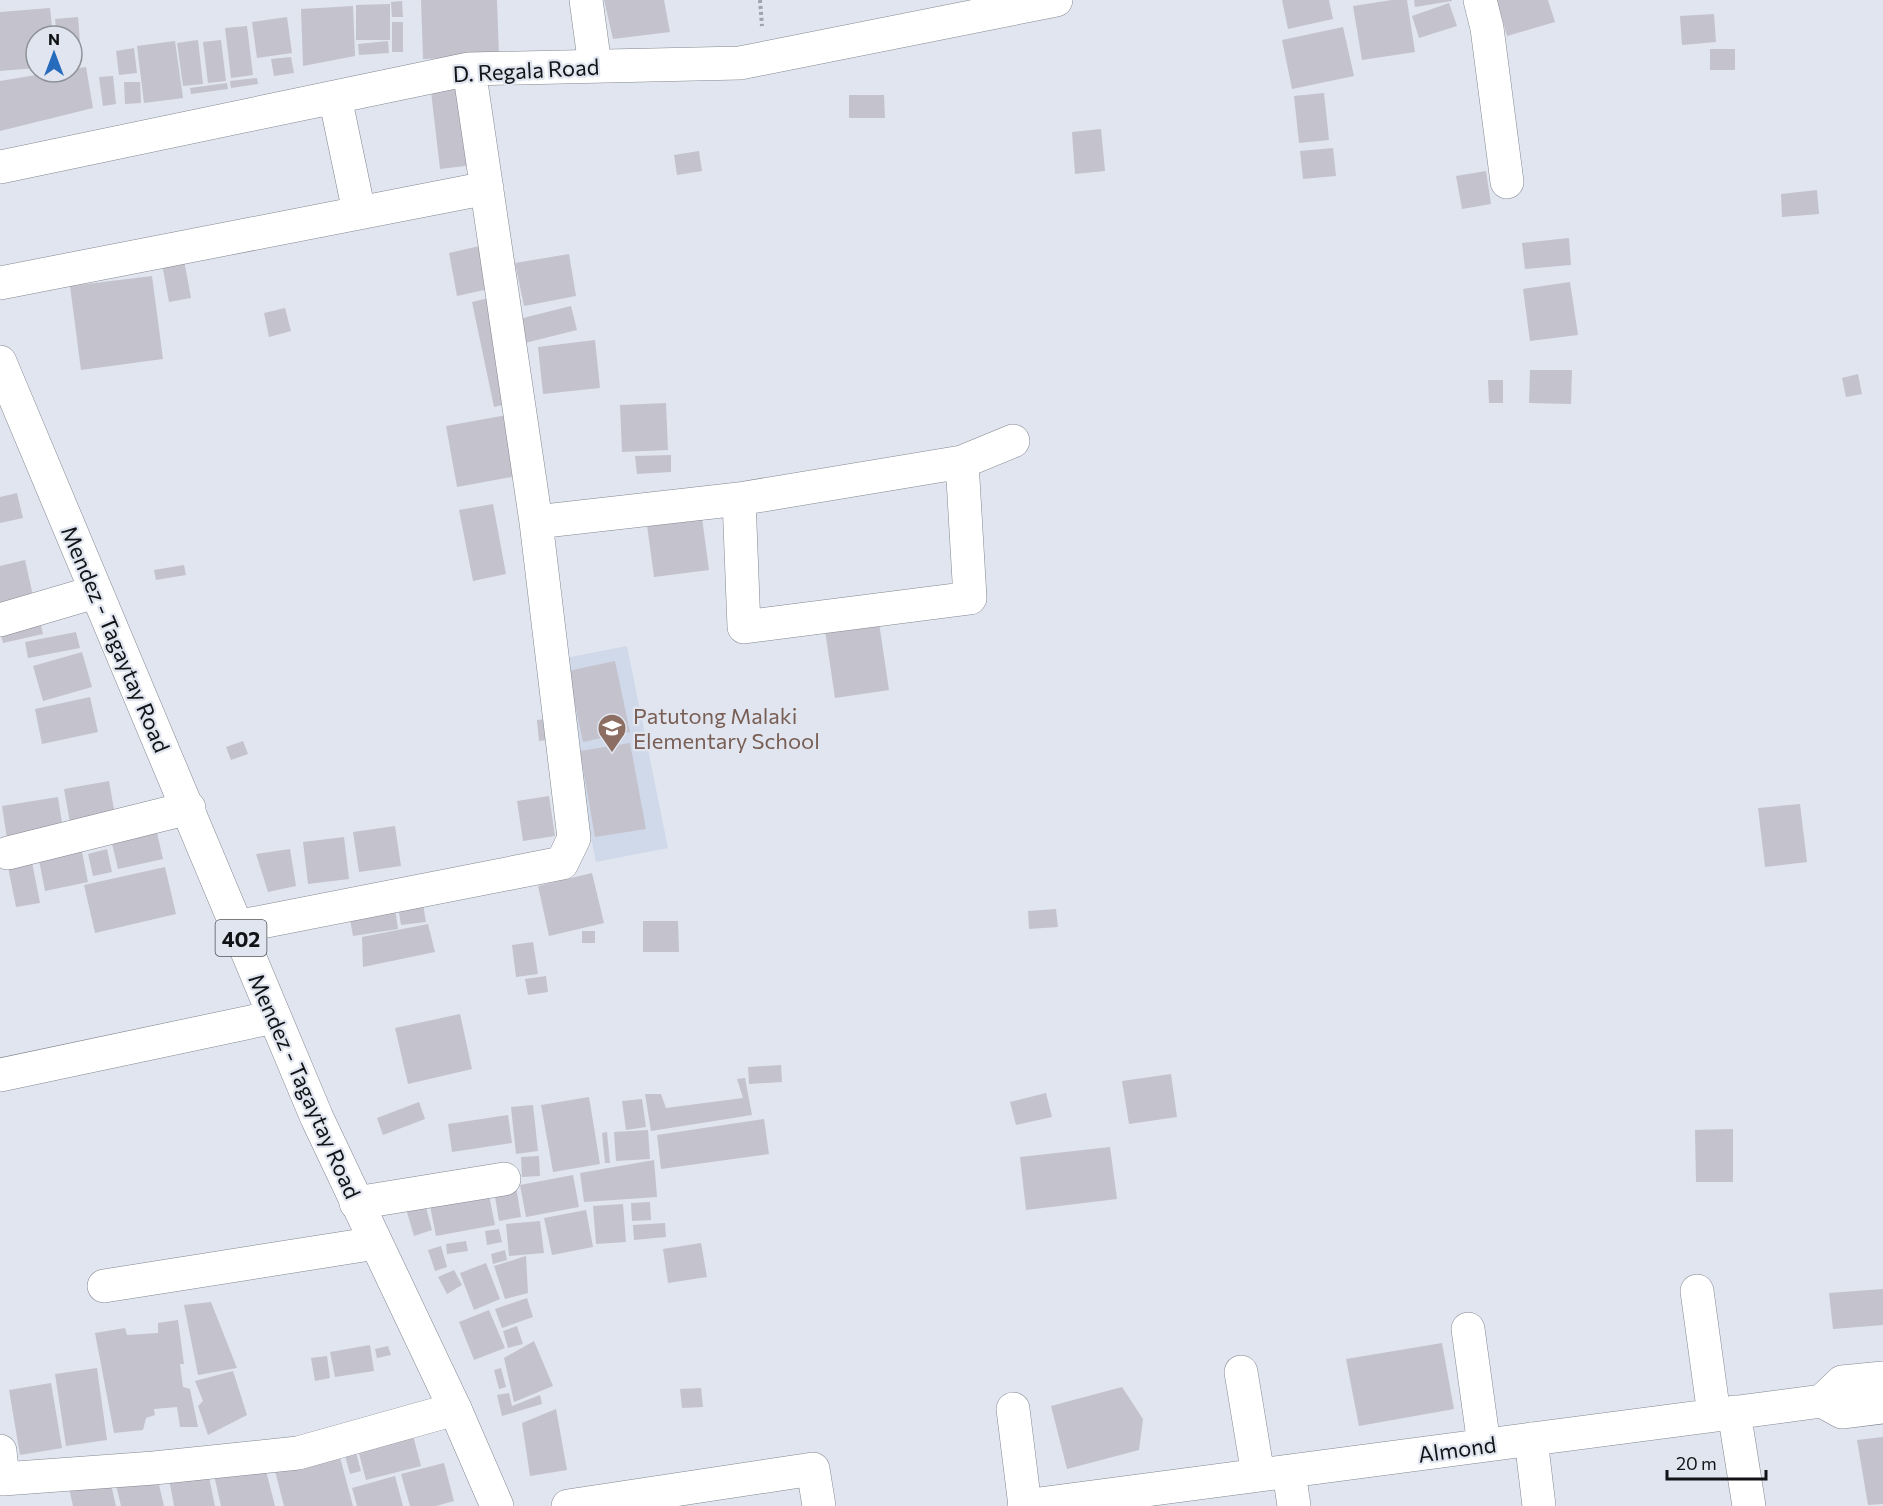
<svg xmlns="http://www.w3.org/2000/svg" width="1883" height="1506" viewBox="0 0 1883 1506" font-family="Commissioner,sans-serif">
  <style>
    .built { fill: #d0d9e9 }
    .building { fill: #c4c2cc }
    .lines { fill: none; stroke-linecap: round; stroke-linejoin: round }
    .minor-casing { stroke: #828790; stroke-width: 34 }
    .major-casing { stroke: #828790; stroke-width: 34 }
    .path { stroke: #9ea2aa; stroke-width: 4; stroke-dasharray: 3 3; stroke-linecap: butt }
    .minor { stroke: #fff; stroke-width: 33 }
    .major { stroke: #fff; stroke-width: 33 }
    .labels { text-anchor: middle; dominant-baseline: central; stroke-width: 4.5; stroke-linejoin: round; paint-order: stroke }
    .shield { fill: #e0e5ef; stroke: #4f5257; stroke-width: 1.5 }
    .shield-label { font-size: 21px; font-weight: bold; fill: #111316 }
    .street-label { font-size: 22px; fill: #111316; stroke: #e0e5ef }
    .education-label { font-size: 22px; fill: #785e54; stroke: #e0e5ef; text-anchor: start }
  </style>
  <rect width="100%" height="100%" fill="#e0e5ef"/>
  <!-- built -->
  <path class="built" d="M627,646L668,848L596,862L555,660Z"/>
  <!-- building -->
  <path class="building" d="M421,0H497L499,56L423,59Z
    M604,0H664L670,32L613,39Z
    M1282,0H1329L1333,19L1288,29Z
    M1392,0H1407L1415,52L1362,60L1353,6Z
    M1414,0H1452V1L1415,7Z
    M1497,0H1548L1555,22L1507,36Z
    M402,1L403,17H392L391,2Z
    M1449,3L1457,26L1419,38L1412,16Z
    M390,4V40H356V5Z
    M353,6L355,56L303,66L301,9Z
    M50,8L53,36H36V68L0,71V12Z
    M1714,14L1716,42L1682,45L1680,16Z
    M78,17L80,42L72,43V36H57L55,19Z
    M287,17L292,53L257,58L252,22Z
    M392,22H403V52H392Z
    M247,26L253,75L231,78L225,28Z
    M1343,27L1354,76L1292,89L1282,40Z
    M198,40L203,84L183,86L177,43Z
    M221,40L226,81L208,83L203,42Z
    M175,41L183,98L144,103L137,46Z
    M388,41L389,53L359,55L358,44Z
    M134,48L137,73L119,75L116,51Z
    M1710,49H1735V70H1710Z
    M291,57L294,73L274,76L271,59Z
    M86,67L93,108L0,131V81L54,72H72V69Z
    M113,76L116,104L103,106L99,77Z
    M257,78L258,84L231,88L230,81Z
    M463,79L473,165L440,169L430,83Z
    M124,82H140L141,103L125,104Z
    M227,83L228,89L191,94L190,88Z
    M1324,93L1329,140L1299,143L1294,96Z
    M849,95H884L885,118H849Z
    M1101,129L1105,171L1075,174L1072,132Z
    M1333,148L1336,176L1303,179L1300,151Z
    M699,151L702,171L677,175L674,155Z
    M1486,171L1491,204L1462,209L1456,176Z
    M1817,190L1819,214L1782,217L1781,194Z
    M1569,238L1571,265L1525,269L1522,243Z
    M484,245L493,288L457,296L449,253Z
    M182,249L191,298L169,302L160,253Z
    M569,254L576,296L524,306L515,263Z
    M152,276L163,359L81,370L70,286Z
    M1570,282L1578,335L1530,341L1523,289Z
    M489,298L510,403L494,407L472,302Z
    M571,306L577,330L525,343L519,319Z
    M285,308L291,331L269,337L264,313Z
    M595,340L600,388L543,394L538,347Z
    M1530,370H1572L1571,404L1529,403Z
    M1858,374L1862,394L1846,397L1842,378Z
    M1488,380H1503V403H1489Z
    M666,403L668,450L622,452L620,405Z
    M507,415L517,476L457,487L446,426Z
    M671,455V472L637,474L635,456Z
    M17,493L23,518L0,523V497Z
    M493,504L506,574L473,581L459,510Z
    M702,518L709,570L654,577L647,525Z
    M25,560L33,596L0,603V566Z
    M184,565L186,575L156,580L154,570Z
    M878,616L889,690L835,698L824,624Z
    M39,617L43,634L3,643L0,631Z
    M76,632L80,648L28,658L25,642Z
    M82,652L92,687L43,701L33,666Z
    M615,661L630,732L583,742L568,671Z
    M90,697L98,732L42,744L35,709Z
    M556,718L558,739L539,741L537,720Z
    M243,741L248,754L231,760L226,747Z
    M630,743L646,829L595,837L580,751Z
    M109,781L115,815L70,823L64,789Z
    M549,796L555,836L523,841L517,801Z
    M58,797L64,836L8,845L2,806Z
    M1800,804L1807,862L1765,867L1758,808Z
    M155,824L163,859L118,869L110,835Z
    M395,826L401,866L359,872L353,832Z
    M344,837L349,879L308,884L303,842Z
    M80,842L88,882L45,891L37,850Z
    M107,849L112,872L93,876L88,854Z
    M290,849L296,886L268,892L256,854Z
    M32,862L40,903L16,907L8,867Z
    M165,867L176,914L95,933L84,885Z
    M592,873L604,923L549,936L538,886Z
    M422,898L426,922L401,925L397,901Z
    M394,901L398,929L353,936L348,908Z
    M1056,909L1058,927L1029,929L1028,911Z
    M643,921H678L679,952H643Z
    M428,924L435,952L363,967L362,937Z
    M582,931H595V943H582Z
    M533,942L538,974L516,977L512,945Z
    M546,976L548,992L528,995L525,979Z
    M460,1014L472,1069L408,1084L395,1028Z
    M781,1065L782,1082L749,1084L748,1067Z
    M1171,1074L1177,1117L1129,1124L1122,1081Z
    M745,1078L752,1115L651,1131L645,1094H661L666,1108L743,1098L737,1079Z
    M1046,1093L1052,1117L1016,1125L1010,1102Z
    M589,1097L600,1164L553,1172L541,1105Z
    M642,1099L646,1127L626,1130L622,1101Z
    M419,1102L425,1119L383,1135L377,1118Z
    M533,1105L538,1151L516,1154L511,1107Z
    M508,1115L512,1143L452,1152L448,1124Z
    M764,1119L769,1154L661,1169L657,1135Z
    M1733,1129V1182H1696L1695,1130Z
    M648,1130L650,1159L616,1161L614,1132Z
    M607,1132L610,1163H605L602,1133Z
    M1110,1147L1117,1199L1026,1210L1020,1157Z
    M539,1156L540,1176L522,1177L521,1157Z
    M654,1160L657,1197L584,1202L580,1173Z
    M573,1175L579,1207L526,1217L520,1185Z
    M516,1186L521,1217L499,1221L494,1190Z
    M488,1190L495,1225L436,1236L429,1201Z
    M650,1202L651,1220L632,1221L631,1203Z
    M425,1204L432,1230L414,1236L406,1209Z
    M623,1204L626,1242L596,1244L593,1206Z
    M586,1210L593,1247L552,1255L544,1218Z
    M540,1221L544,1253L509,1256L506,1224Z
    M665,1223L666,1237L634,1240L633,1225Z
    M499,1229L502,1242L487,1245L485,1231Z
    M466,1241L468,1251L447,1254L446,1244Z
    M701,1243L707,1277L668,1283L663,1249Z
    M441,1246L447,1267L435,1271L428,1250Z
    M505,1250L507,1260L493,1264L491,1254Z
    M526,1256L528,1293L505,1299L494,1266Z
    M486,1263L500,1299L474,1310L460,1273Z
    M454,1270L462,1285L447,1294L438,1277Z
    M1883,1289V1325L1833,1329L1829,1293Z
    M527,1298L533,1317L502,1328L495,1309Z
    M211,1302L237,1368L198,1375L184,1305Z
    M489,1310L505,1348L474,1360L459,1322Z
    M178,1320L184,1364H180L183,1387L190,1389L198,1427H180L177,1407L154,1409L155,1415L146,1418L143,1430L114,1433L95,1333L125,1328L127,1335L158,1333V1323Z
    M517,1326L523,1344L508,1348L503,1331Z
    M534,1341L553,1386L514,1402L504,1358Z
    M1442,1343L1454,1409L1359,1426L1346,1359Z
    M370,1345L374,1371L335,1377L330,1352Z
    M388,1346L391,1355L377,1358L375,1349Z
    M327,1356L330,1378L315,1381L311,1358Z
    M97,1368L107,1440L66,1446L55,1374Z
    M501,1368L506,1387L499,1389L494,1370Z
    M233,1371L247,1415L208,1435L198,1406L203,1401L195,1381Z
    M51,1383L62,1448L20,1455L9,1390Z
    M1122,1387L1143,1419L1139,1450L1067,1469L1051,1406Z
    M701,1388L703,1407L682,1408L680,1389Z
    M509,1393L512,1406L540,1395L542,1404L502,1416L497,1395Z
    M556,1409L567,1470L530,1476L522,1423Z
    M410,1424L421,1466L366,1480L355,1438Z
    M1883,1437V1504L1868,1505L1857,1440Z
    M355,1449L361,1471L350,1474L344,1452Z
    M338,1450L353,1506H284L274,1467Z
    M264,1463L275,1506H221L212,1466Z
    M444,1463L454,1501L436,1506H410L401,1474Z
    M156,1472L164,1506H121L115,1481Z
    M208,1472L215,1506H174L169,1479Z
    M395,1476L403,1506H357L352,1488Z
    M110,1480L116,1506H73L69,1488Z"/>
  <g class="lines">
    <!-- minor casing -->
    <g class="minor-casing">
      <path id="minor" d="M586,0L595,66
        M1480,0L1487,28L1507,182
        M335,97L359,212
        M0,167L469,69L740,63L1056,0
        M0,283L487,188
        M739,499L744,627L970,598L962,462
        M536,522L739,499L962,462L1013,441
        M0,620L95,592
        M8,853L189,808
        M236,927L562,863L574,838L536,522L469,69
        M0,1075L274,1017
        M356,1203L504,1179
        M104,1286L376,1243
        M1697,1291L1714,1415
        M1468,1329L1484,1445
        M1241,1372L1258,1475
        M1822,1401L1842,1412L1883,1407
        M1013,1409L1025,1506
        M1734,1412L1749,1506
        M1531,1439L1539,1506
        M0,1451L3,1479L154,1468L298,1453L455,1409
        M1289,1472L1294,1506
        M568,1506L813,1469L819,1506
        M1024,1506L1822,1401L1842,1382L1883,1378"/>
    </g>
    <!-- major casing -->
    <g class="major-casing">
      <path id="major" d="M0,362L317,1118L455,1409L497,1506"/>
    </g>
    <!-- path -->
    <path class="path" d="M760,0L762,26"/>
    <!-- minor -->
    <use href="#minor" class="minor"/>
    <!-- major -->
    <use href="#major" class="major"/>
  </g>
  <!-- icons -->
  <defs>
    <g id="school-pin" transform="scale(1.5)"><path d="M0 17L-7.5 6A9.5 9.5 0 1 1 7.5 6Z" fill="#8d6e63" stroke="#e0e5ef"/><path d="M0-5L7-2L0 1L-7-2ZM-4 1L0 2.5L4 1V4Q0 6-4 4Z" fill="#fff"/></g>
  </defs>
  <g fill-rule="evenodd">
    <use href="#school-pin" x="612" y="728"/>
  </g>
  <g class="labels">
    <!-- shield labels -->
    <rect class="shield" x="215.5" y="920" width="51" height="36" rx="4.5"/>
    <g class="shield-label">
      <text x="241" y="938">402</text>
    </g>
    <!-- street labels -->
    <g class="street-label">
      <text transform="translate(526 70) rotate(-3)">D. Regala Road</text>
      <text transform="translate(116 639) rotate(67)">Mendez - Tagaytay Road</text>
      <text transform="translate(305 1086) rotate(66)">Mendez - Tagaytay Road</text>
      <text transform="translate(1457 1449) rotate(-8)">Almond</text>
    </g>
    <!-- education labels -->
    <g class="education-label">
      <text x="633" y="715">Patutong Malaki<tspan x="633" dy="25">Elementary School</tspan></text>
    </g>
  </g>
  <!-- north arrow -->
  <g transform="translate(54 54)"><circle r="28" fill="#e0e5ef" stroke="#8d9198" stroke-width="1.5"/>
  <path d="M0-4.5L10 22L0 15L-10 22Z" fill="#276bbc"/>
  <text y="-9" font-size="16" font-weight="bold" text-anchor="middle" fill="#111316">N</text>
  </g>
  <!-- scale -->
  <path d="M1667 1470v9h99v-9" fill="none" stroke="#111316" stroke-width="3"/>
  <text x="1676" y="1470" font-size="18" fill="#111316" stroke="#e0e5ef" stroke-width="4.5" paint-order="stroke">20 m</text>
</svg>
